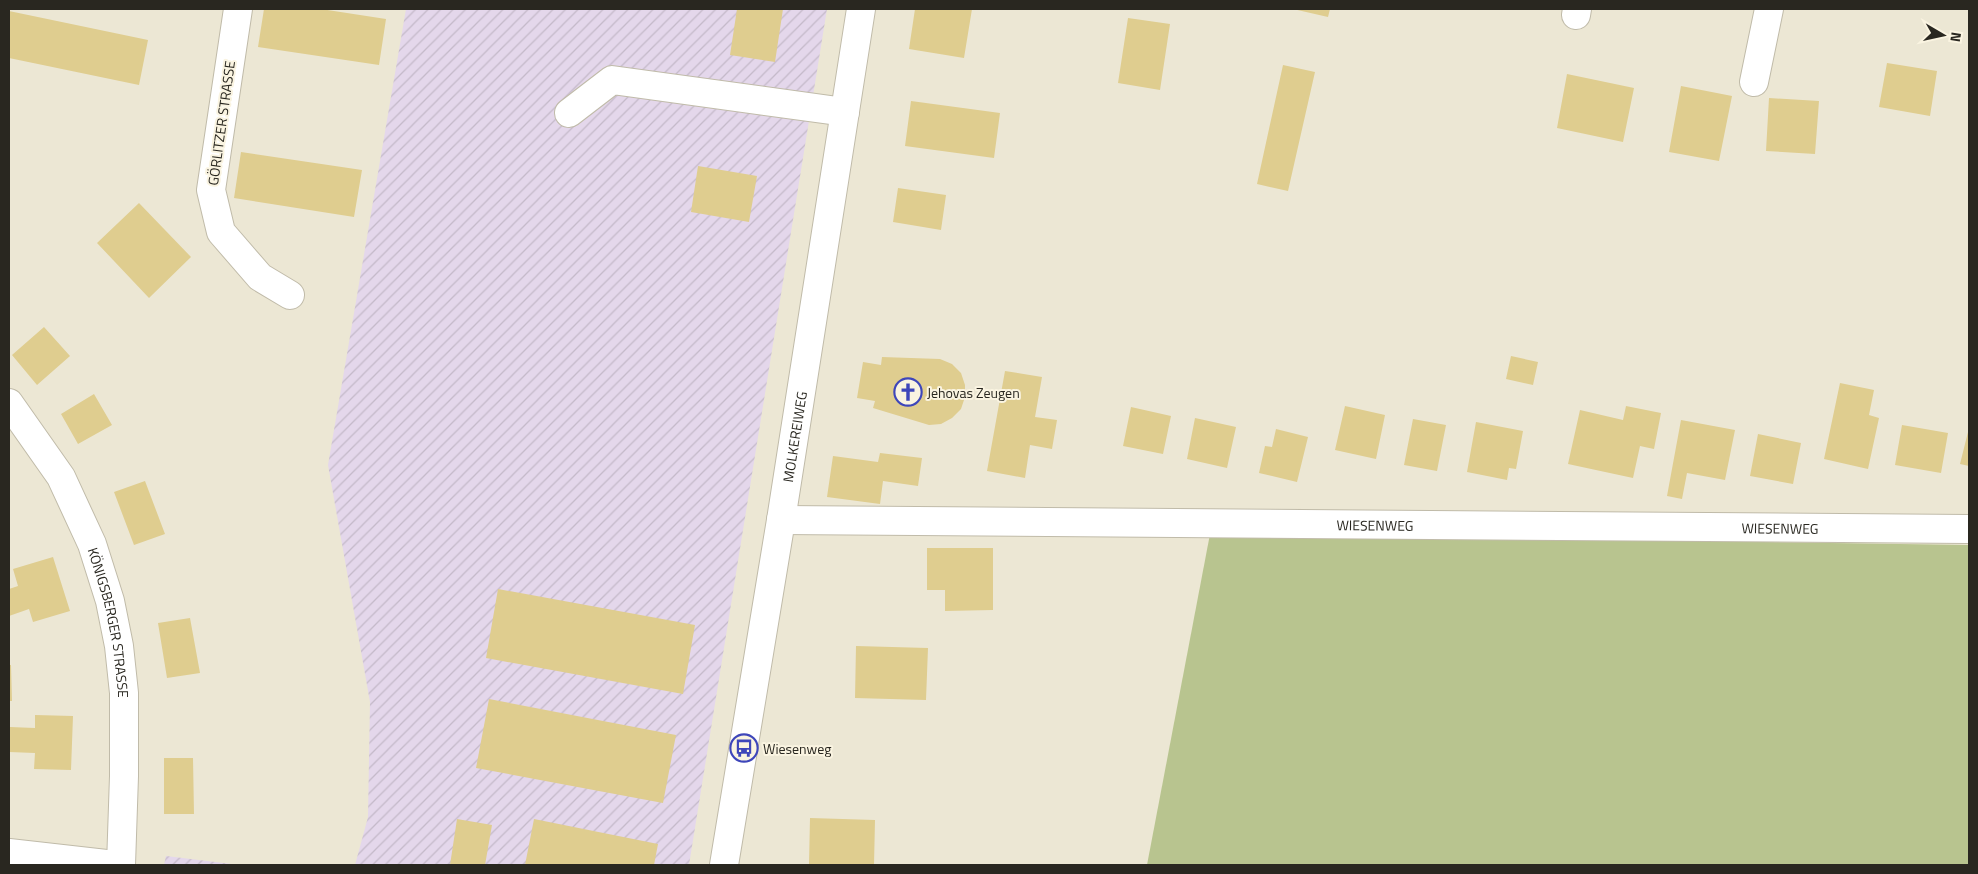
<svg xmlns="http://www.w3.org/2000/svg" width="1978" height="874" viewBox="0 0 1978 874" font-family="'Titillium Web',sans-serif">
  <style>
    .industrial { fill: url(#industrial-furrows) }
    .green { fill: #b8c48f }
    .building { fill: #dfcd8f }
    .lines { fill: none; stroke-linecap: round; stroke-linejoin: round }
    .minor-casing { stroke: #c0bba9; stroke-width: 30 }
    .major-casing { stroke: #c0bba9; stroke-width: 30 }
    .minor { stroke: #fff; stroke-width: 28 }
    .major { stroke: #fff; stroke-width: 28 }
    .labels { text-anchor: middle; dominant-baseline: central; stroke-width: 4; stroke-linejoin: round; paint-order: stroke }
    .street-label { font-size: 14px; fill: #292720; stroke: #faf4e1 }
    .poi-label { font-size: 14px; fill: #292720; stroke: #faf4e1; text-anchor: start }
  </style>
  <defs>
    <pattern id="industrial-furrows" width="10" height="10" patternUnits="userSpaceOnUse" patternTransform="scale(1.25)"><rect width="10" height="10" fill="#e4d7eb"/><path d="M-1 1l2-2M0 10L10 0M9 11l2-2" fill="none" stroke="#c4b9c9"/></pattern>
  </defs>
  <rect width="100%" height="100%" fill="#ece7d4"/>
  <!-- industrial -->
  <path class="industrial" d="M406,9H827L689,865H355L368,817L370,702L328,465Z
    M166,856L240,865H164Z"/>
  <!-- green -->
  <path class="green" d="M1210,534L1969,545V865H1147Z"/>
  <!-- building -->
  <path class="building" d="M264,9H321L386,19L379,65L258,47Z
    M737,9H783L775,62L730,55Z
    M915,9H972L964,58L909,49Z
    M1293,9H1330L1328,17Z
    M9,11L148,40L139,85L9,58Z
    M1128,18L1170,24L1160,90L1118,83Z
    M1887,63L1937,71L1930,116L1879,107Z
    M1283,65L1315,72L1288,191L1257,184Z
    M1567,74L1634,88L1623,142L1557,128Z
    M1681,86L1732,96L1719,161L1669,152Z
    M1769,98L1819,101L1815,154L1766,151Z
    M911,101L1000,113L994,158L905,146Z
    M241,152L362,170L354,217L234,198Z
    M698,166L757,176L749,222L691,212Z
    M898,188L946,195L941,230L893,222Z
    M139,203L191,257L149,298L97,243Z
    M44,327L70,356L37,385L12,355Z
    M1511,356L1538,362L1533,385L1506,379Z
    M882,357L940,359L952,364L961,373L965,385V397L961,409L952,418L941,424L929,425L873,408L875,401L857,398L863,362L881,365Z
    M1005,371L1042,377L1035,417L1057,420L1052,449L1030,445L1025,478L987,471Z
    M1840,383L1874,390L1869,415L1879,418L1868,469L1824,459Z
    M94,394L112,425L78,444L61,414Z
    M1345,406L1385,415L1376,459L1335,450Z
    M1626,406L1661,413L1654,449L1640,446L1633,478L1568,464L1580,410L1623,420Z
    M1131,407L1171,416L1163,454L1123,446Z
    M1195,418L1236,427L1227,468L1187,459Z
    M1413,419L1446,425L1437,471L1404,465Z
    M1681,420L1735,430L1725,480L1687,473L1682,499L1667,496Z
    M1476,422L1523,431L1516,469L1509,468L1507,480L1467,472Z
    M1902,425L1948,433L1941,473L1895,465Z
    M1969,428V466L1960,464Z
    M1276,429L1308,437L1297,482L1259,473L1265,446L1272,447Z
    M1758,434L1801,443L1793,484L1750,476Z
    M880,453L922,458L918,486L883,481L880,504L827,497L833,456L878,462Z
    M145,481L165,534L134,545L114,492Z
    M927,548H993V610L945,611V590H927Z
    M53,557L70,611L33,622L29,609L9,616V589L18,586L13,569Z
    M498,589L695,625L683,694L486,658Z
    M190,618L200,673L167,678L158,623Z
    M856,646L928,648L926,700L855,698Z
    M9,665H11L12,701H9Z
    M489,699L676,735L663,803L476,768Z
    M35,715L73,716L71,770L34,769L35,753L9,752L10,727L35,728Z
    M164,758H193L194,814H164Z
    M810,818L875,820L874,865H809Z
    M457,819L492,825L485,865H450Z
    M534,819L658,844L654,865H525Z"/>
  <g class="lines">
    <!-- minor casing -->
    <g class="minor-casing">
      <g id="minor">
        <path d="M238,9L211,190L221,232L260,277L290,295"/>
        <path d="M1576,15L1577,9"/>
        <path d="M1754,82L1769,9"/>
        <path d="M569,113L612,80L845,112"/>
        <path id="s1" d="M9,403L61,477L92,544L110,601L119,646L124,693V776L121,865"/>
        <path id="s2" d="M781,520L1969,529"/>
        <path d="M9,853L115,865"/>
      </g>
    </g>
    <!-- major casing -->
    <g class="major-casing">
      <g id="major">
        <path id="s3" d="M724,865L781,520L861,9"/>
      </g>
    </g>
    <!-- minor -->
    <use href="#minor" class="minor"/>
    <!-- major -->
    <use href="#major" class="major"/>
  </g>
  <!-- icons -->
  <defs>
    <g id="church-ring" transform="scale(1.4375)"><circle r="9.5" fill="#faf4e1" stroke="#3e46ba" stroke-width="1.5"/><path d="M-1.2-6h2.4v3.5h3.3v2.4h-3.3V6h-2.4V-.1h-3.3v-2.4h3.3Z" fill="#3e46ba"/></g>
    <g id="bus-ring" transform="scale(1.4375)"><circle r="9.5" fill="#faf4e1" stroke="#3e46ba" stroke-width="1.5"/><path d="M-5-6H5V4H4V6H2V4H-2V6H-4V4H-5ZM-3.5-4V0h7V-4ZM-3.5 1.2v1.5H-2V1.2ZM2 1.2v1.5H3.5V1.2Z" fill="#3e46ba"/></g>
  </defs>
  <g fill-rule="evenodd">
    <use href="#church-ring" x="908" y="392"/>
    <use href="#bus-ring" x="744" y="748"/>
  </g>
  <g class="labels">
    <!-- street labels -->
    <g class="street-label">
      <text transform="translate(221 123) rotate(-82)">GÖRLITZER STRASSE</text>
      <text stroke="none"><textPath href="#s3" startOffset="434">MOLKEREIWEG</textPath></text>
      <text stroke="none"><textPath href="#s2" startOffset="594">WIESENWEG</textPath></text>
      <text stroke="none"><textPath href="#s2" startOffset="999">WIESENWEG</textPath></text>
      <text stroke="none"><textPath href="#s1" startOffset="245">KÖNIGSBERGER STRASSE</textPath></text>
    </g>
    <!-- poi labels -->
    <g class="poi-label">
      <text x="927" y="392">Jehovas Zeugen</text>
      <text x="763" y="748">Wiesenweg</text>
    </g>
  </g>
  <!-- border -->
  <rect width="1978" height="874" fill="none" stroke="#292720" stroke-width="20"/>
  <!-- north arrow -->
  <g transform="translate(1943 35) rotate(99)" stroke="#faf4e1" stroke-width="4" paint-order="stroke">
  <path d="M0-4L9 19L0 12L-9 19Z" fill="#292720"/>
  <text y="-8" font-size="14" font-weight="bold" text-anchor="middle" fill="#292720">N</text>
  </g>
</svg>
